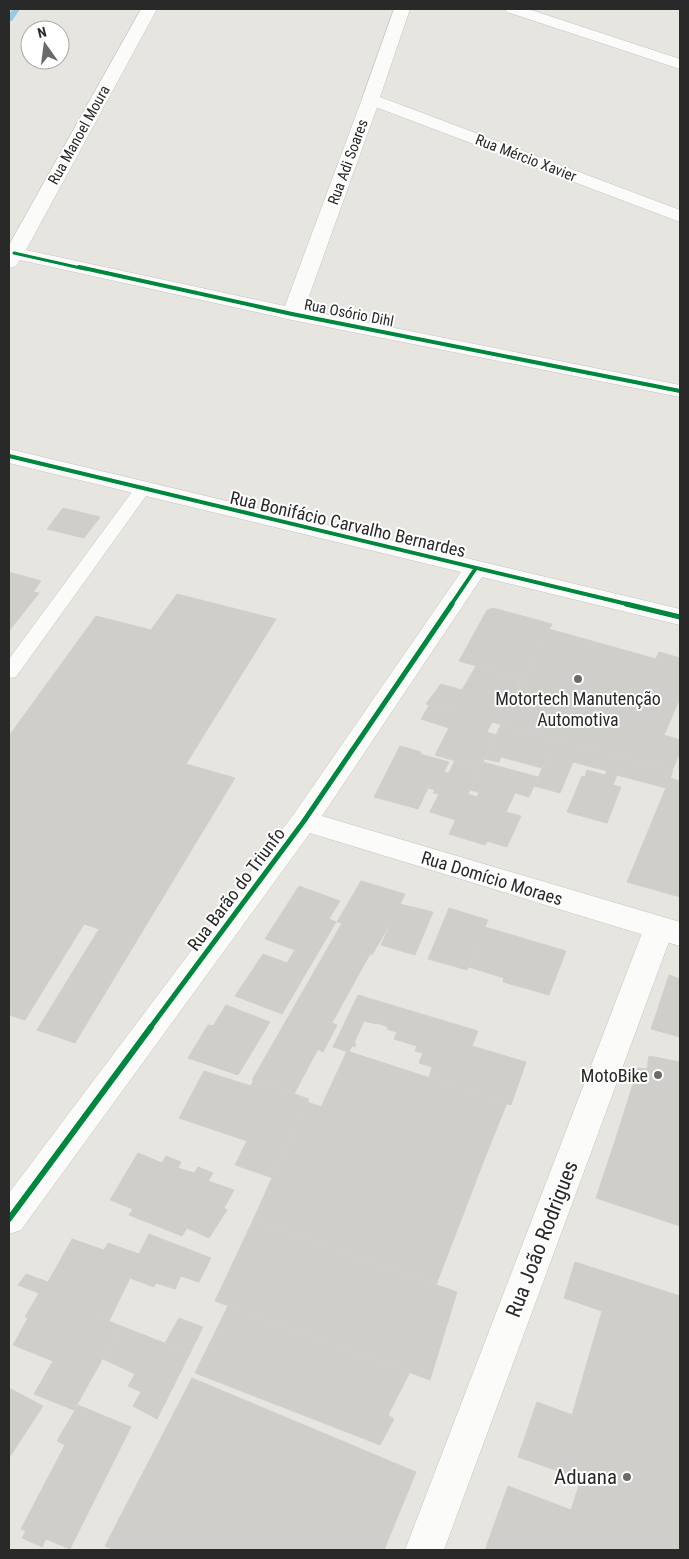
<svg xmlns="http://www.w3.org/2000/svg" width="689" height="1559" viewBox="0 0 689 1559" font-family="'Roboto Condensed',sans-serif">
  <style>
    .lines { fill: none; stroke-linecap: round; stroke-linejoin: round }
    .stream { fill: #99c8e3; fill-rule: evenodd }
    .building { fill: #d0cecb; stroke: #d1d0cc }
    .lane-casing { stroke: #c5c4c5; stroke-width: 1 }
    .street-casing { stroke: #c5c4c5; stroke-width: 1 }
    .secondary-casing { stroke: #c5c4c5; stroke-width: 1 }
    .lane { fill: #fbfbfa; fill-rule: evenodd }
    .street { fill: #fbfbfa; fill-rule: evenodd }
    .secondary { fill: #fbfbfa; fill-rule: evenodd }
    .cycleway-far3-casing { stroke: #fff; stroke-width: 5 }
    .cycleway-far2-casing { stroke: #fff; stroke-width: 6 }
    .cycleway-far1-casing { stroke: #fff; stroke-width: 8 }
    .cycleway-casing { stroke: #fff; stroke-width: 9 }
    .cycleway-far3 { stroke: #00873e; stroke-width: 3 }
    .cycleway-far2 { stroke: #00873e; stroke-width: 4 }
    .cycleway-far1 { stroke: #00873e; stroke-width: 5 }
    .cycleway { stroke: #00873e; stroke-width: 6 }
    .poi-dot { fill: #6b6b69; stroke: #fff; stroke-width: 2 }
    .labels { text-anchor: middle; dominant-baseline: central; stroke-width: 4; stroke-linejoin: round; paint-order: stroke }
    .far-street-label { font-size: 15px; fill: #292929; stroke: #fff }
    .street-label { font-size: 18px; fill: #292929; stroke: #fff }
    .poi-label { font-size: 18px; fill: #292929; stroke: #fff }
    .near-street-label { font-size: 21px; fill: #292929; stroke: #fff }
    .near-poi-label { font-size: 21px; fill: #292929; stroke: #fff; text-anchor: end }
  </style>
  <rect width="100%" height="100%" fill="#e6e5e0"/>
  <g class="lines">
    <!-- stream -->
    <path class="stream" d="M13,9H20L12,21H9V14Z"/>
  </g>
  <!-- building -->
  <path class="building" d="M63,508L100,517L84,538L47,529Z
    M9,572L41,581L33,592L39,593L9,631Z
    M177,594L276,619L186,764L235,778L75,1043L37,1030L99,929L84,924L25,1020L9,1015V736L96,616L151,630Z
    M493,608L552,624L522,679L459,661L487,610Z
    M549,629L656,659L613,755L499,724Z
    M659,652L680,658V698L664,735L680,740V752L672,771L613,755Z
    M476,666L522,679L499,724L426,704L441,684L462,690Z
    M430,704L492,722L487,732L496,735L480,768L435,755L449,728L421,719Z
    M501,724L556,739L542,768L501,757L499,762L485,759Z
    M556,739L613,755L673,771L666,788L617,775L613,785L621,787L607,823L567,812L582,776L585,777L587,770L605,775L607,771L573,762L560,793L534,786Z
    M400,746L421,752L420,754L449,762L444,772L449,773L455,760L480,768L456,820L430,812L439,794L433,793L435,790L428,788L418,809L374,797Z
    M483,762L538,777L529,797L515,793L506,812L521,816L507,847L487,841L485,845L449,834L468,794L477,797L479,792L470,790Z
    M670,778L680,781V897L627,882Z
    M361,881L405,894L392,921L372,955L370,954L332,1023L337,1025L323,1052L318,1049L294,1094L252,1080L342,923L337,922Z
    M299,886L340,901L329,919L336,922L282,1014L235,996L263,954L287,963L295,950L265,939Z
    M400,904L433,912L415,955L381,945Z
    M449,908L488,920L467,970L428,959Z
    M485,927L566,951L549,995L503,982L504,978L469,967Z
    M669,975L680,979V1037L651,1029Z
    M358,995L478,1031L472,1046L526,1062L511,1105L429,1077L432,1067L419,1063L423,1053L415,1051L417,1046L394,1039L397,1032L387,1029L388,1027L377,1023L376,1024L364,1021L354,1043L356,1044L355,1047L352,1046L349,1052L333,1047Z
    M226,1005L270,1022L238,1075L188,1058L208,1025L213,1026Z
    M347,1051L507,1103L484,1160L321,1107Z
    M649,1056L680,1062V1095L634,1081L638,1068L647,1069Z
    M204,1071L251,1086L254,1080L309,1099L273,1178L235,1165L247,1141L179,1118Z
    M634,1081L680,1095V1158L616,1138Z
    M307,1102L484,1160L461,1220L281,1158Z
    M616,1138L680,1158V1226L596,1198Z
    M138,1153L162,1163L166,1156L181,1162L178,1168L194,1173L198,1167L213,1173L208,1181L234,1190L224,1208L227,1210L209,1238L187,1228L182,1236L129,1215L133,1209L110,1200Z
    M281,1158L461,1220L436,1285L253,1220Z
    M253,1220L457,1292L430,1380L215,1301Z
    M149,1234L211,1258L199,1282L181,1276L175,1289L156,1283L154,1287L130,1278L109,1321L18,1285L26,1274L48,1282L72,1239L104,1250L108,1243L139,1254Z
    M575,1262L680,1296V1454L572,1415L602,1311L564,1298Z
    M39,1293L121,1326L74,1410L34,1394L53,1361L13,1345L28,1318L25,1317Z
    M228,1306L410,1372L388,1415L394,1419L380,1445L195,1373Z
    M179,1318L203,1327L190,1353L165,1343Z
    M121,1326L190,1353L157,1419L133,1406L141,1392L128,1386L135,1374L103,1359Z
    M192,1378L416,1472L384,1550H114L105,1546Z
    M9,1388L43,1406L9,1458Z
    M537,1402L680,1454V1550H485L508,1486L571,1510L581,1479L518,1457Z
    M78,1405L131,1427L70,1549L46,1539L42,1547L22,1538L26,1531L21,1529L65,1445L57,1441Z"/>
  <g class="lines">
    <!-- lane casing -->
    <g class="lane-casing">
      <path id="lane" d="M143,484L149,485L151,489L16,677L9,678V659L137,485Z"/>
    </g>
    <!-- street casing -->
    <g class="street-casing">
      <path id="street" d="M141,9H157L26,250L285,306L362,99L365,95L371,94L377,95L380,99L304,310L680,385V397L292,320L20,260L16,266L9,268V245Z
        M505,9H528L680,59V69L507,12Z
        M659,916L670,920L674,928L444,1550H405L644,928L648,920Z"/>
    </g>
    <!-- secondary casing -->
    <g class="secondary-casing">
      <path id="secondary" d="M394,9H410L380,97L680,210V222L365,103L362,99Z
        M9,449L680,609V625L482,577L322,816L680,922V946L310,833L21,1230L9,1234V1193L294,814L461,572L9,463Z"/>
    </g>
    <!-- lane -->
    <use href="#lane" class="lane"/>
    <!-- street -->
    <use href="#street" class="street"/>
    <!-- secondary -->
    <use href="#secondary" class="secondary"/>
    <!-- cycleway-far3 casing -->
    <g class="cycleway-far3-casing">
      <path id="cycleway-far3" d="M14,253L85,269"/>
    </g>
    <!-- cycleway-far2 casing -->
    <g class="cycleway-far2-casing">
      <path id="cycleway-far2" d="M79,267L292,314L680,391
        M9,456L631,605
        M451,605L476,568"/>
    </g>
    <!-- cycleway-far1 casing -->
    <g class="cycleway-far1-casing">
      <path id="cycleway-far1" d="M626,604L680,617
        M150,1028L304,821L452,604"/>
    </g>
    <!-- cycleway casing -->
    <g class="cycleway-casing">
      <path id="cycleway" d="M9,1219L151,1027"/>
    </g>
    <!-- cycleway-far3 -->
    <use href="#cycleway-far3" class="cycleway-far3"/>
    <!-- cycleway-far2 -->
    <use href="#cycleway-far2" class="cycleway-far2"/>
    <!-- cycleway-far1 -->
    <use href="#cycleway-far1" class="cycleway-far1"/>
    <!-- cycleway -->
    <use href="#cycleway" class="cycleway"/>
  </g>
  <!-- markers -->
  <g class="poi-dot">
    <circle cx="578" cy="679" r="5"/>
    <circle cx="658" cy="1075" r="5"/>
    <circle cx="627" cy="1477" r="5"/>
  </g>
  <g class="labels">
    <!-- far-street labels -->
    <g class="far-street-label">
      <text transform="translate(79 135) rotate(-61)">Rua Manoel Moura</text>
      <text transform="translate(526 158) rotate(21)">Rua Mércio Xavier</text>
      <text transform="translate(348 162) rotate(-70)">Rua Adi Soares</text>
      <text transform="translate(349 313) rotate(11)">Rua Osório Dihl</text>
    </g>
    <!-- street labels -->
    <g class="street-label">
      <text transform="translate(348 524) rotate(13)">Rua Bonifácio Carvalho Bernardes</text>
      <text transform="translate(492 878) rotate(17)">Rua Domício Moraes</text>
      <text transform="translate(236 889) rotate(-53)">Rua Barão do Triunfo</text>
    </g>
    <!-- poi labels -->
    <g class="poi-label">
      <text x="578" y="698">Motortech Manutenção<tspan x="578" dy="21">Automotiva</tspan></text>
      <text x="648" y="1075" text-anchor="end">MotoBike</text>
    </g>
    <!-- near-street labels -->
    <g class="near-street-label">
      <text transform="translate(542 1239) rotate(-69)">Rua João Rodrigues</text>
    </g>
    <!-- near-poi labels -->
    <g class="near-poi-label">
      <text x="617" y="1477">Aduana</text>
    </g>
  </g>
  <!-- border -->
  <rect width="689" height="1559" fill="none" stroke="#292929" stroke-width="20"/>
  <!-- north arrow -->
  <g transform="translate(45 45) rotate(346)"><circle r="24" fill="#ffffff" stroke="#a9a9a9"/>
  <path d="M0-4L9 19L0 12L-9 19Z" fill="#6b6b69"/>
  <text y="-8" font-size="14" font-weight="bold" text-anchor="middle" fill="#292929">N</text>
  </g>
</svg>
